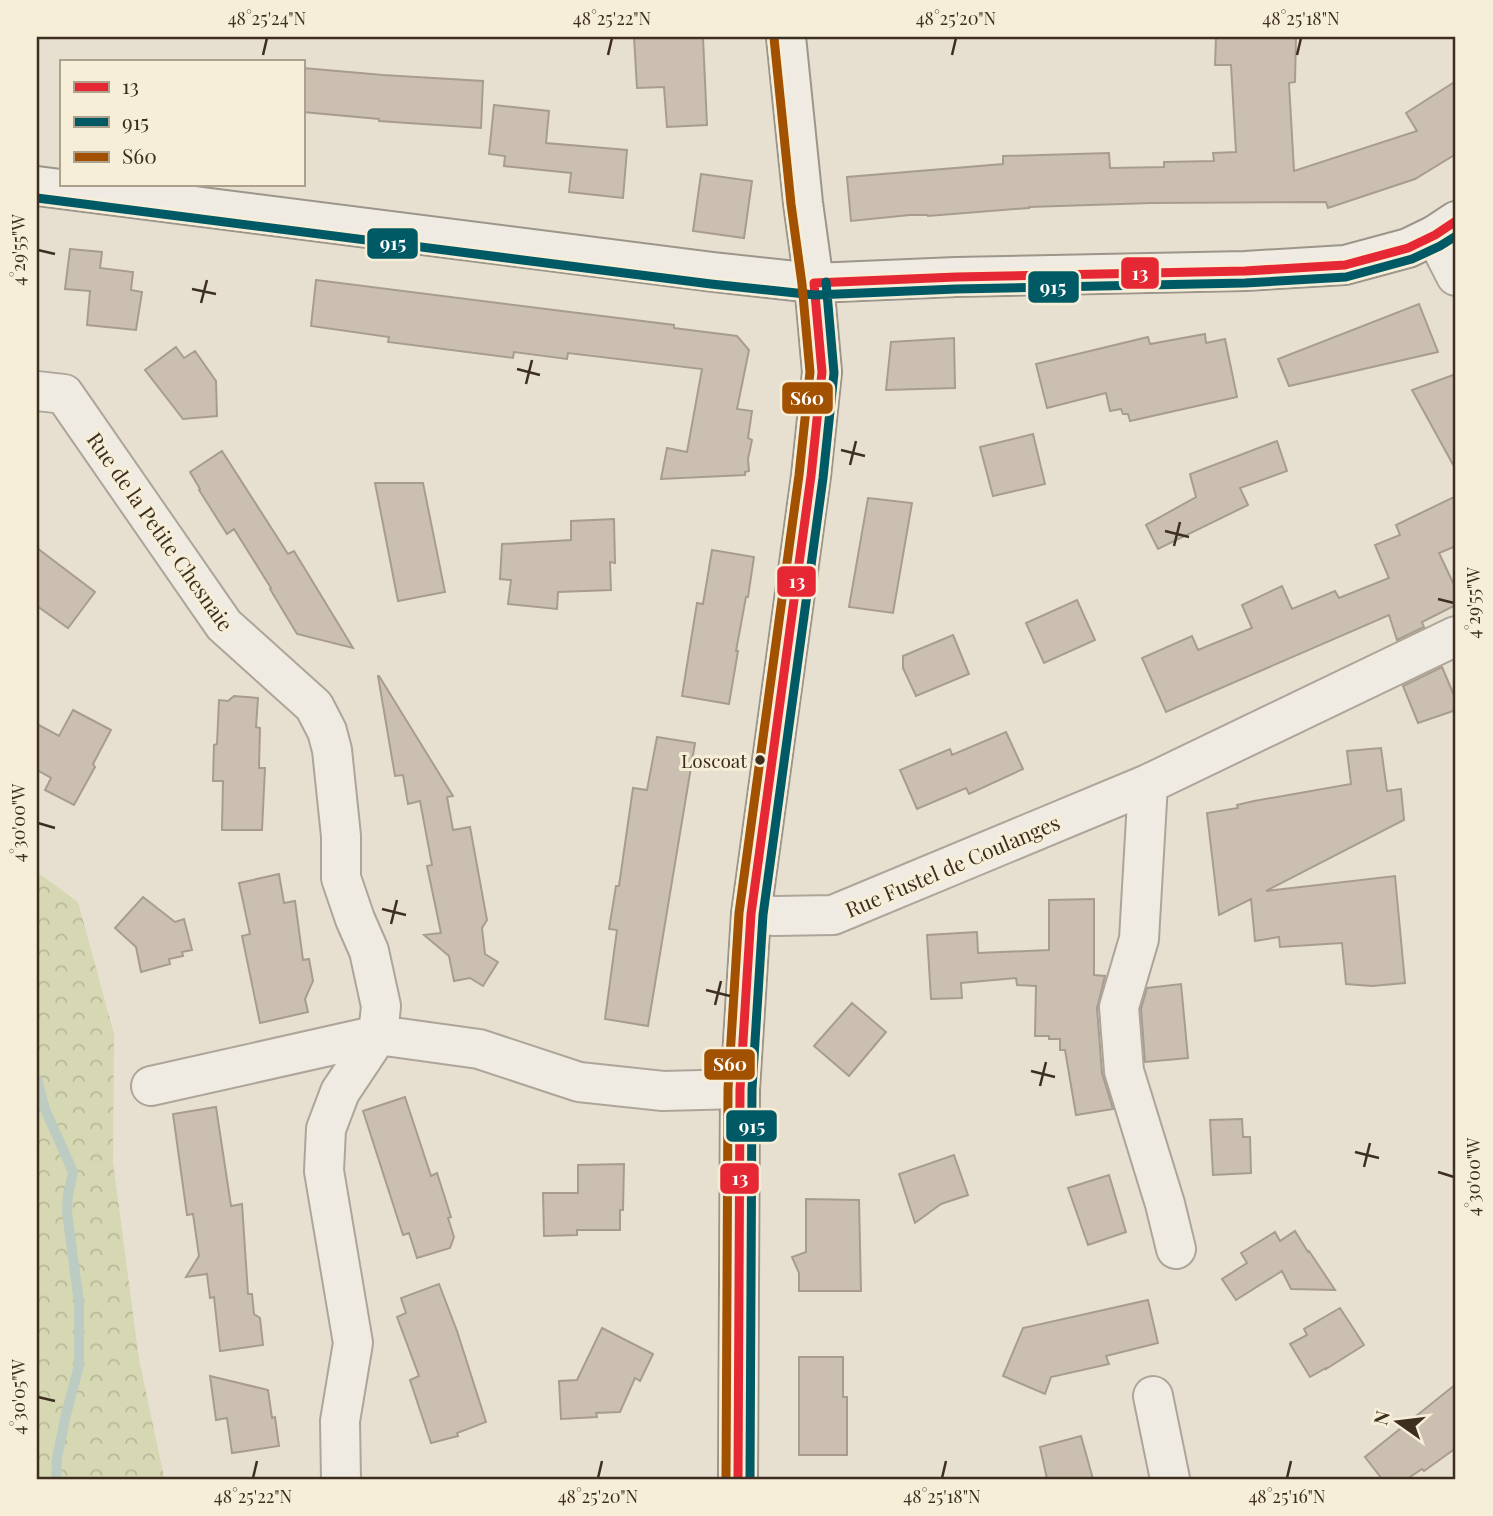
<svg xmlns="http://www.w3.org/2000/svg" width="1493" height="1516" viewBox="0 0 1493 1516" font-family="'Playfair Display',serif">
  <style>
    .forest { fill: url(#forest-crowns) }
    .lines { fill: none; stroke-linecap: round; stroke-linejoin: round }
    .stream { stroke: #bcccc2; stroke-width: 10 }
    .building { fill: #cbbfb2; stroke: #a89c90; stroke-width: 2 }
    .minor-casing { stroke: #ada599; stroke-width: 42 }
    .secondary-casing { stroke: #9c958a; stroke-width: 42 }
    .minor { stroke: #efebe3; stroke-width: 38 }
    .secondary { stroke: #efebe3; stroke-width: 38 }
    .bus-1-casing { stroke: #f7eed8; stroke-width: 14 }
    .bus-2-casing { stroke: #f7eed8; stroke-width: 14 }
    .bus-3-casing { stroke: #f7eed8; stroke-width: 14 }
    .bus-1 { stroke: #e62834; stroke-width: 9 }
    .bus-2 { stroke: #005a66; stroke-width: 9 }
    .bus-3 { stroke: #a25100; stroke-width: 9 }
    .ticks { fill: none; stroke: #3d2e20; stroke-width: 2.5 }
    .bus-dot { fill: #3d2e20; stroke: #f7eed8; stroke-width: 2.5 }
    .labels { text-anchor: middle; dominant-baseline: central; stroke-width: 6; stroke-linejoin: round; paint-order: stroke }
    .bus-label { font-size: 19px; fill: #3d2e20; stroke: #f7eed8; text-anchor: end }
    .street-label { font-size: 21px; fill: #3d2e20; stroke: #f7eed8 }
    .line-badge { stroke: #f7eed8; stroke-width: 2.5 }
    .badge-label { font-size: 19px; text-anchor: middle; font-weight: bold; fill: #fff }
    .neatline { fill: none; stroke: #3d2e20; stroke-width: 2.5 }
    .ticks-label { font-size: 18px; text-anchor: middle; fill: #3d2e20 }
  </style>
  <defs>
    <pattern id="forest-crowns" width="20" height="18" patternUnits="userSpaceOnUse" patternTransform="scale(1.75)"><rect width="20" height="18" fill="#d6d7b3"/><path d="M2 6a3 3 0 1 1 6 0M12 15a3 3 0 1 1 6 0" fill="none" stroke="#b9b99a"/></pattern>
  </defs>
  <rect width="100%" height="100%" fill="#e7e0d1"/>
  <!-- forest -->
  <path class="forest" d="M37,872L78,902L114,1034L113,1162L139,1359L164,1477L178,1479H37Z"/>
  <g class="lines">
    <!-- stream -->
    <path class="stream" d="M37,1079L45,1109L73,1172L68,1195L67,1212L79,1303V1365L65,1419L57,1458L56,1479"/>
  </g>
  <!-- building -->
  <path class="building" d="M634,37H703L707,125L667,127L664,87L637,88Z
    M1216,37H1296L1295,82L1289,83L1294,171L1417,131L1406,113L1456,81V154L1415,179L1328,208L1326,202L1152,203L1029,207V208L928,216L927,215H910L851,221L847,177L1003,164V156L1109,153L1110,168L1164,167V162L1214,161L1213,153L1236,152L1231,65H1215Z
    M303,68L383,75L483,81L481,128L379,121V119L303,112Z
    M494,105L549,111L546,143L627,150L623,198L569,192L571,173L504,166L505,156L489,154Z
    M701,174L752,181L744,238L693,231Z
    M70,249L102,252L100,268L133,272L131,290L142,292L136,330L87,325L90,291L65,289Z
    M316,280L674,325V328L737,336L749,350L737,409L752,411L748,438L752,440L748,459L749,471L745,472V475L661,479L667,448L687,452L702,369L568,353L567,359L514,352L513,358L388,342L389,337L311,326Z
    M1419,304L1438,352L1289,386L1278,359Z
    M1205,334L1206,343L1225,339L1237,397L1130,421L1128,414H1123L1121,409L1110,411L1106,393L1047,408L1036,364L1148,337L1150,344Z
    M954,338L955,388L886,390L891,342Z
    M176,347L184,358L195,351L216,381L217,416L183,419L145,370Z
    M1456,374V470L1412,390Z
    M1033,434L1045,484L993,496L980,447Z
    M1277,441L1287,471L1240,488L1248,505L1158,549L1146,525L1196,497L1190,474Z
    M222,451L288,554L294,551L353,648L297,634L270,589L271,588L234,529L227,534L199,490L200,489L190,472Z
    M375,483H423L445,592L398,601Z
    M1456,496V546L1439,553L1456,589V605L1422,622L1424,627L1397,640L1389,615L1166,712L1142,658L1192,636L1198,650L1252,628L1242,605L1282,586L1292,609L1335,591L1339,598L1389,578L1375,545L1400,535L1396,525Z
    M868,498L912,503L893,613L849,607Z
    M614,519L615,563L610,562L611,590L558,592L557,609L508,604L511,580L500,579L502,544L571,540V521Z
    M37,548L95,592L68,628L37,606Z
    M712,550L754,557L748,597H746L736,651H738L729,704L682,696L697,603L703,604Z
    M1077,600L1095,640L1044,663L1026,623Z
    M953,635L969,674L916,696L903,668V656Z
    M1442,667L1456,700V710L1418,723L1403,686Z
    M378,676H379L453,796L447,797L453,830L470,827L487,920L482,928L485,954L498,962L483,986L470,978L454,981L449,956L424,935L441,933L427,866L432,865L420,801L408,804L403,775L395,776Z
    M234,696L258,698L256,727L260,728L259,768H265L262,830H222L223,781H213L214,745L217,744L219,700L228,701Z
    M73,710L111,730L93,764L95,767L74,805L45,790L51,778L37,770V724L59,736Z
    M1006,732L1023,769L969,794L966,788L917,809L900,770L950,749L952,755Z
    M657,737L695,743L648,1026L605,1019L617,930L609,929L616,886H619L633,788L647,790Z
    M1381,748L1387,791L1401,789L1404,820L1266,891L1395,876L1405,983L1372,986L1346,984L1342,943L1280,947L1279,937L1255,941L1251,899L1219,915L1207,813L1238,808L1237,805L1254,801L1351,784L1347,751Z
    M279,874L284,903L295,901L303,960L309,959L313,981L305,999L308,1012L260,1023L242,936L250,934L239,883Z
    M143,897L175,922L184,919L192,950L182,952L183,956L169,959L170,964L141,972L136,947L115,928Z
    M1094,899V975L1105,976L1097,1008L1102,1073L1113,1109L1076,1115L1065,1050H1060V1039H1049V1036H1035L1036,986L1017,985L1016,978L961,983L962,998L931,999L927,935L977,932L978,953L1049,950V900Z
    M1181,984L1188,1058L1145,1062L1141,1009L1147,988Z
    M852,1003L886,1032L849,1076L814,1046Z
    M405,1097L431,1176L437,1173L451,1217L448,1218L454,1237L450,1248L417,1258L409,1233L403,1235L363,1111Z
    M216,1107L231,1206L242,1204L248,1294H252L254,1314L260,1318L263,1345L220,1351L214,1297L210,1298L207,1274L186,1277L199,1256L193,1214L187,1215L173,1114Z
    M1242,1119L1243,1137H1250L1251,1173L1213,1175L1210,1120Z
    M954,1155L968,1195L941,1204L915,1223L899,1174Z
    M624,1164L623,1210H620V1230H577V1235L544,1236L543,1193H578V1165Z
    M1109,1175L1126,1232L1088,1245L1068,1188Z
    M806,1199L859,1200L861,1291H799V1273L792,1257L806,1252Z
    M1295,1231L1308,1252L1309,1251L1335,1290L1291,1289L1282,1271L1236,1300L1222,1279L1247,1263L1241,1253L1275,1232L1280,1241Z
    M439,1284L457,1331L486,1422L457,1433L458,1436L431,1443L410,1380L419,1376L397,1317L406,1313L401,1298Z
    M1148,1300L1158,1343L1106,1356L1109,1364L1051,1377L1045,1394L1003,1376L1023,1328Z
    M1340,1308L1364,1345L1326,1369V1368L1310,1377L1290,1344L1307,1335L1304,1329Z
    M602,1328L653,1354L640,1381L635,1378L620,1412L596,1413L597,1417L561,1419L559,1381L577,1380Z
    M799,1357H843V1397H847V1455H799Z
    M210,1376L268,1390L272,1418L275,1417L279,1446L232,1453L227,1418L216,1420Z
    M1456,1384V1448L1424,1471L1422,1469L1407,1479H1382L1365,1457Z
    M1081,1436L1093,1479H1047L1040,1447Z"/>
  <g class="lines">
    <!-- minor casing -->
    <g class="minor-casing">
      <path id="minor" d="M1435,235L1456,276
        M37,391L64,394L224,625L314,706L327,731L332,750L341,836V878L355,919L369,951L381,1006L378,1035L340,1092L326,1129L324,1171L353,1343L340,1421L341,1479
        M1148,784L1139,939L1119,1007L1124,1071L1165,1204L1176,1249
        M751,914L775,916L833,915L1148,784L1456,636
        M151,1086L378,1035L479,1049L579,1082L663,1091L740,1089
        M1153,1396L1170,1479"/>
    </g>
    <!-- secondary casing -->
    <g class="secondary-casing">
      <path id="secondary" d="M37,186L713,272L814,283L956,277L1245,271L1345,265L1408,248L1435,235L1456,221
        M738,1479L740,1089L751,914L811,476L822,372L814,283L803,203L786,37"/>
    </g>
    <!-- minor -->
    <use href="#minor" class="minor"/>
    <!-- secondary -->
    <use href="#secondary" class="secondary"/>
    <!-- bus-1 casing -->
    <g class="bus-1-casing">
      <path id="bus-1" d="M814,283L956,277L1245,271L1345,265L1408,248L1435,235L1456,221
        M738,1479L740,1089L751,914L811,476L822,372L814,283"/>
    </g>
    <!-- bus-2 casing -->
    <g class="bus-2-casing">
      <path id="bus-2" d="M37,198L711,284L815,295L956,289L1245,283L1346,277L1412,259L1440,246L1456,236
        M750,1479L752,1089L763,915L823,478L834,373L826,282"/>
    </g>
    <!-- bus-3 casing -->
    <g class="bus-3-casing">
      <path id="bus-3" d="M726,1479L728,1089L739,913L799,475L810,372L802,284L791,204L774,38"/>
    </g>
    <!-- bus-1 -->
    <use href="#bus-1" class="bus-1"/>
    <!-- bus-2 -->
    <use href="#bus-2" class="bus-2"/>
    <!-- bus-3 -->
    <use href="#bus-3" class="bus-3"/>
  </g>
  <!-- ticks -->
  <path class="ticks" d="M263,55L267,38M608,55L612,38M952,55L956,38M1297,55L1301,38M38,250L55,254M192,289L216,294M201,303L207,280M517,369L540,375M526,384L532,360M841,450L865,456M850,465L856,441M1165,531L1189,537M1174,546L1180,522M1438,599L1454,603M38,823L55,828M382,909L406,915M391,924L397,900M706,990L730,996M715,1005L721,981M1031,1071L1055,1077M1040,1086L1046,1062M1355,1152L1379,1158M1364,1167L1370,1143M1438,1172L1454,1177M38,1397L55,1401M253,1478L257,1461M598,1478L602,1461M942,1478L946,1461M1287,1478L1291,1461"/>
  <!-- markers -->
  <circle class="bus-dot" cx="760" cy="760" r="6"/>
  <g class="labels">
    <!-- bus labels -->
    <g class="bus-label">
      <text x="747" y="760">Loscoat</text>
    </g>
    <!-- street labels -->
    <g class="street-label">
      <text transform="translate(161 531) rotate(55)">Rue de la Petite Chesnaie</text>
      <text transform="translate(952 865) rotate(-23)">Rue Fustel de Coulanges</text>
    </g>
  </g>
  <g class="line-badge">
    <rect x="366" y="227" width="53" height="33" rx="7" fill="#005a66"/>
    <rect x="1120" y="256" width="40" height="34" rx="7" fill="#e62834"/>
    <rect x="1027" y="270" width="53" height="34" rx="7" fill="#005a66"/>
    <rect x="781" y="381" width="53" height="34" rx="7" fill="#a25100"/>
    <rect x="776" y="565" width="41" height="33" rx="7" fill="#e62834"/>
    <rect x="703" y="1048" width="53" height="33" rx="7" fill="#a25100"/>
    <rect x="725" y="1109" width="53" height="34" rx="7" fill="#005a66"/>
    <rect x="719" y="1162" width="41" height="33" rx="7" fill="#e62834"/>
  </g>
  <g class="badge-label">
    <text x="393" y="250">915</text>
    <text x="1140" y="280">13</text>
    <text x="1053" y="294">915</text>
    <text x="807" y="405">S60</text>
    <text x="797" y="588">13</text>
    <text x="730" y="1071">S60</text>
    <text x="752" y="1133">915</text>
    <text x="740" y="1185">13</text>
  </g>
  <!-- border -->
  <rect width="1493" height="1516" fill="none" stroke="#f7eed8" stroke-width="77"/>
  <!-- legend -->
  <rect x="60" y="60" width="245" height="126" fill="#f7eed8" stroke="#ada18e" stroke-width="2"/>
  <rect x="74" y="82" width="35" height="10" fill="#e62834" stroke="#ada18e" stroke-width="2"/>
  <text x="122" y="94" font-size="21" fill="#3d2e20">13</text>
  <rect x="74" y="117" width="35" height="10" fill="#005a66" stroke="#ada18e" stroke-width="2"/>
  <text x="122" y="130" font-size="21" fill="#3d2e20">915</text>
  <rect x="74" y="152" width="35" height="10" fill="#a25100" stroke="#ada18e" stroke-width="2"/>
  <text x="122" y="164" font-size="21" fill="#3d2e20">S60</text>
  <!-- north arrow -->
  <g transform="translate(1398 1422) rotate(284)" stroke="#f7eed8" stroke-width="5" paint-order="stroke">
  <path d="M0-5L12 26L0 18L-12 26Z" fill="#3d2e20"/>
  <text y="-10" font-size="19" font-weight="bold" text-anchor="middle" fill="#3d2e20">N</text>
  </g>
  <rect x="38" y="38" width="1416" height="1440" class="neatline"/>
  <g class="ticks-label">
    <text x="267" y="25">48°25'24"N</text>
    <text x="612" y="25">48°25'22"N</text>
    <text x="956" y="25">48°25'20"N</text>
    <text x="1301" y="25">48°25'18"N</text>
    <text transform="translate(19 250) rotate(-90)" y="6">4°29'55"W</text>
    <text transform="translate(1474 603) rotate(-90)" y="6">4°29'55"W</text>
    <text transform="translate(19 823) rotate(-90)" y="6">4°30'00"W</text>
    <text transform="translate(1474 1177) rotate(-90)" y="6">4°30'00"W</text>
    <text transform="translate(19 1397) rotate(-90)" y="6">4°30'05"W</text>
    <text x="253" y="1503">48°25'22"N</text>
    <text x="598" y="1503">48°25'20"N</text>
    <text x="942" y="1503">48°25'18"N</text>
    <text x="1287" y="1503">48°25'16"N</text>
  </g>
</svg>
